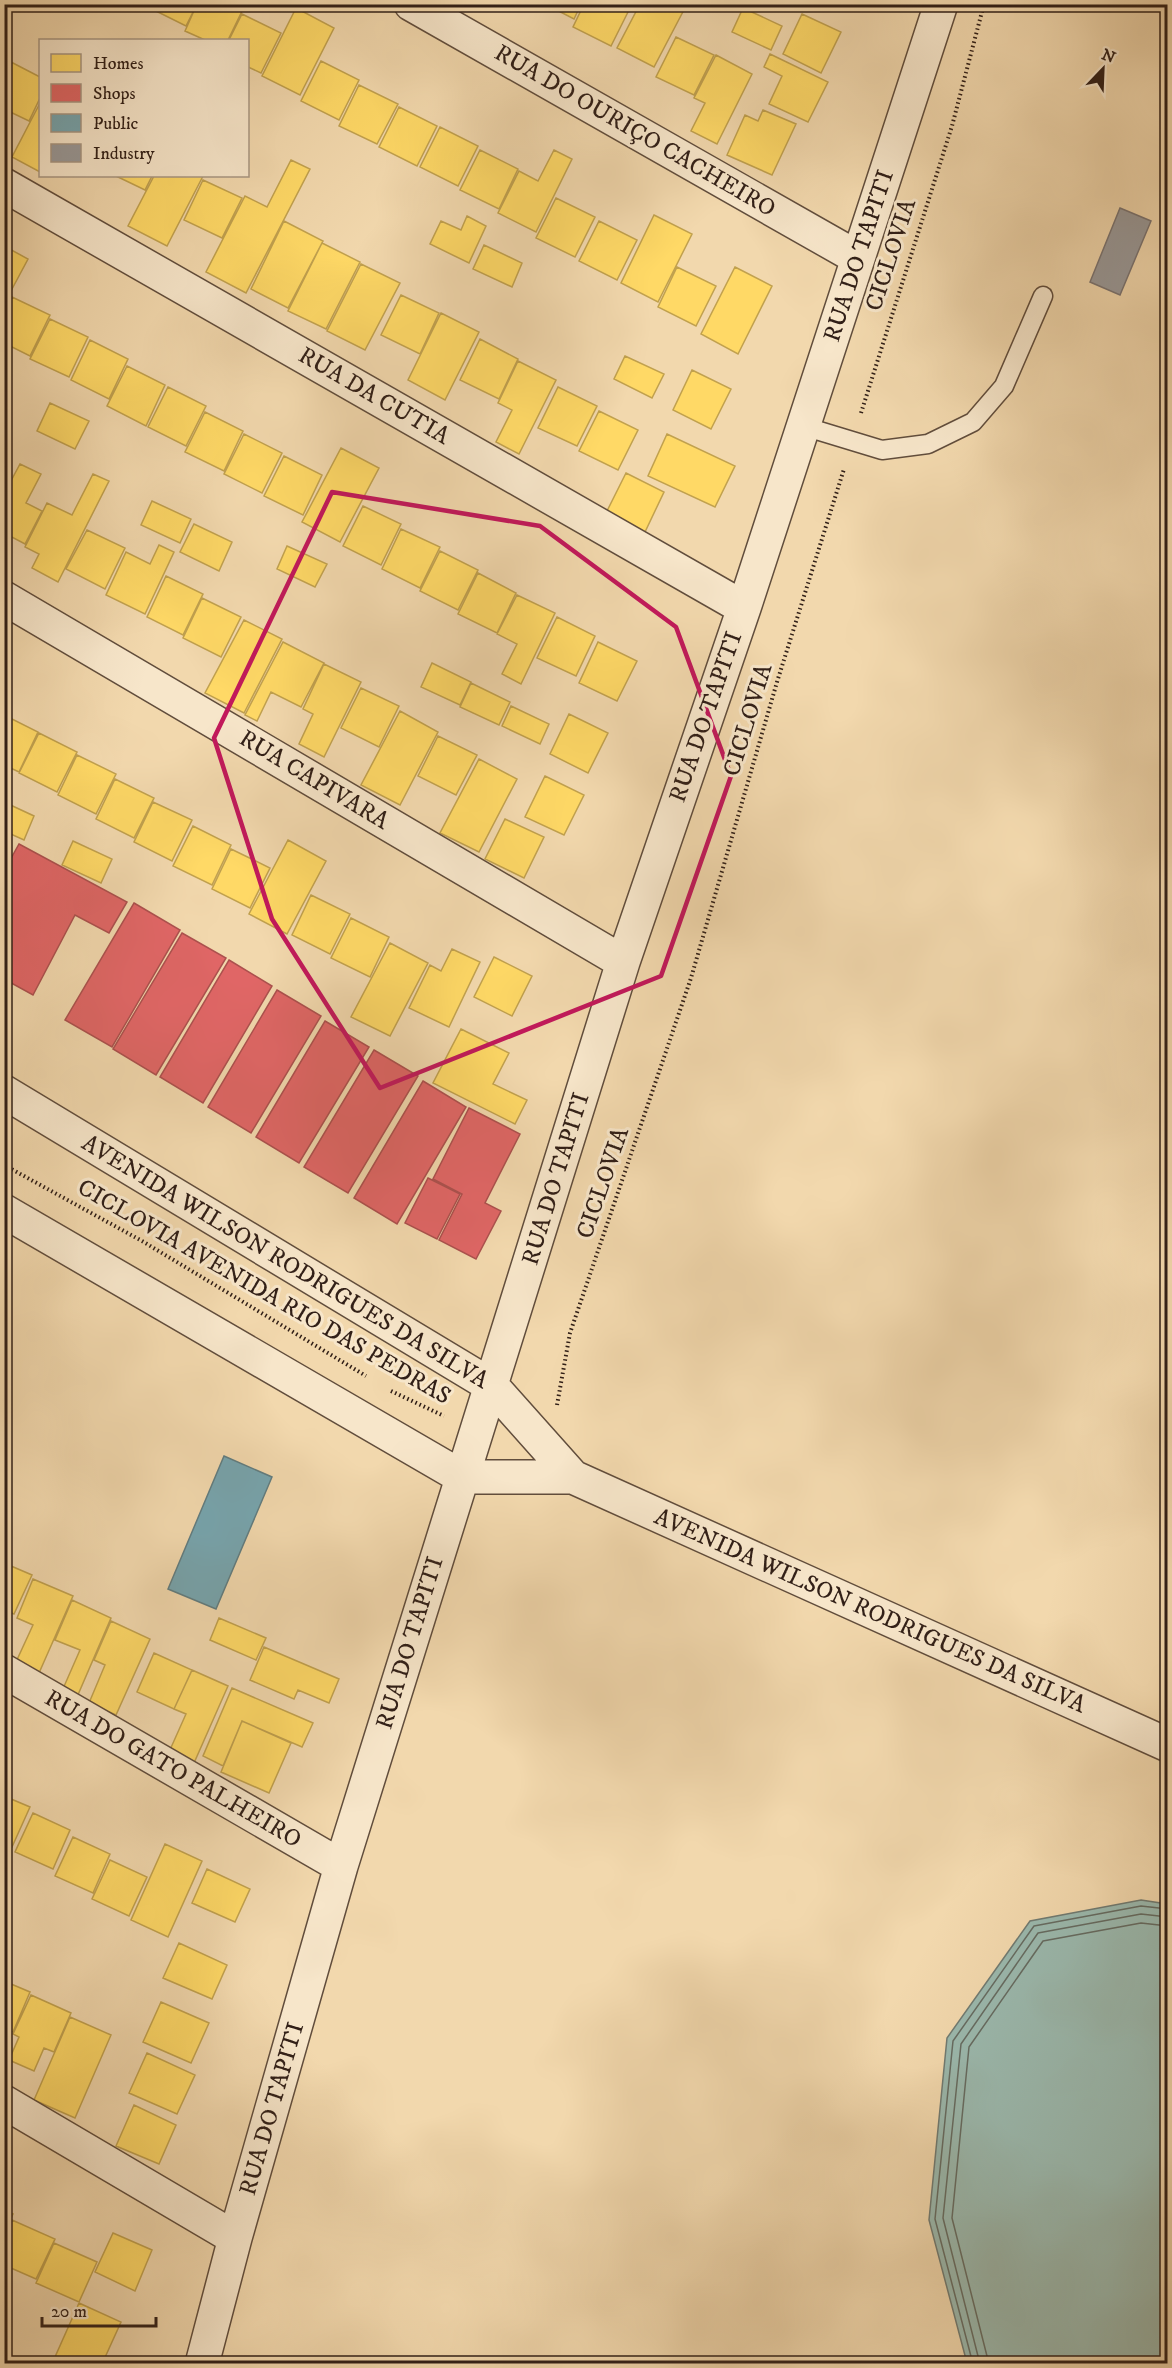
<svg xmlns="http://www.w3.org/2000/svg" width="1172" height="2368" viewBox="0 0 1172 2368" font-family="'IM FELL DW Pica',serif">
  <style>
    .water { fill: #9bb9ae; stroke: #717b72; stroke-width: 1.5 }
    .homes { fill: #ffd966; stroke: #c1a14e; stroke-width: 1.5 }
    .shops { fill: #e06666; stroke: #ac514e; stroke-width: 1.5 }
    .public { fill: #76a5af; stroke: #617d81; stroke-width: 1.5 }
    .industry { fill: #999; stroke: #7a7472; stroke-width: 1.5 }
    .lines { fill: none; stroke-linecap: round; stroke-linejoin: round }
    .shore { stroke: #666c62; stroke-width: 1.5 }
    .service-casing { stroke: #614d3c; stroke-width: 21 }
    .minor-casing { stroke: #614d3c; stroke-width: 36 }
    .path { stroke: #311f17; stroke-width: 4; stroke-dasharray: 1.5 3; stroke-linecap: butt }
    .service { stroke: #f7e6ca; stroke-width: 18 }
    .minor { stroke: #f7e6ca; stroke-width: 33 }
    .marked { fill: none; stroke: #c2185b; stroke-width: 4.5; stroke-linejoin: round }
    .labels { text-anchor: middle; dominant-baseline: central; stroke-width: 6; stroke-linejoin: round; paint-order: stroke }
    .street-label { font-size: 24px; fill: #311f17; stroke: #f7e6ca }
  </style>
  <rect width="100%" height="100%" fill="#f2d8ad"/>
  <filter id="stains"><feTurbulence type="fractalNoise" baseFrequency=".00333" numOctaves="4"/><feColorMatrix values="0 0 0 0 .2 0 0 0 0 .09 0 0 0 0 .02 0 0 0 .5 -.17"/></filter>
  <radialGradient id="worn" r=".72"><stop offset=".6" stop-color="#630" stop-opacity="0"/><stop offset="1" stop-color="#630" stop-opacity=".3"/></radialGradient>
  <!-- water -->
  <path class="water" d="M1141,1900L1167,1904V2363H967L929,2220L947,2038L1030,1921Z"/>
  <!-- homes -->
  <path class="homes" d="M149,4H197L186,26L148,7Z
    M197,4H234L243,9L228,40H205L185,31Z
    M545,4H581L574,19Z
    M584,4L631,6L611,46L573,27Z
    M640,4H687L654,67L617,48Z
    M296,8L334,28L300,95L262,76Z
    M743,8L782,26L771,50L732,32Z
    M242,14L281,33L261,73L248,67V40H229Z
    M802,14L841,32L821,73L783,54Z
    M676,37L714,55L694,95L656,77Z
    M770,54L828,82L808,122L769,104L782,76L764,67Z
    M716,55L752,74L717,144L691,131L705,103L694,98Z
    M4,56L10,59L4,71Z
    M321,61L359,80L339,120L301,101Z
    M11,62L40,77V98L29,121L4,109V75Z
    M359,85L398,104L377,144L339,126Z
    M40,103V172L12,157Z
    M399,107L437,126L417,166L379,147Z
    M763,110L796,124L772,175L727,155L745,115L758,121Z
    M440,127L478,146L458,186L420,167Z
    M480,150L518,169L499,209L460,190Z
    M554,150L572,159L536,232L498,213L519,171L538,181Z
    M291,160L310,169L246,293L206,272L245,196L267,207Z
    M116,176H152L145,190Z
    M154,176H203L167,246L128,226Z
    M203,180L242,198L222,238L184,220Z
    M556,198L595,217L575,257L536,238Z
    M654,215L692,234L658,302L621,283Z
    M467,216L486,226L469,263L430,244L441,221L461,230Z
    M284,221L323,241L288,308L251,289Z
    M599,221L637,240L617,280L579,261Z
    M322,243L360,262L326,329L288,311Z
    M484,245L522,263L512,287L473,269Z
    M4,246L28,259L4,304Z
    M361,264L400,283L365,350L327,331Z
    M677,267L716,286L696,326L658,307Z
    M735,267L772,286L738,354L701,334Z
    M401,295L439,313L420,354L381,335Z
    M12,297L50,315L30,356L4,343V311Z
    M441,313L479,332L445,400L408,380Z
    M50,319L88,337L69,377L30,359Z
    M480,339L518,359L499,399L460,380Z
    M90,340L128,359L109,399L71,380Z
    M625,356L664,374L652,398L614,379Z
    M518,361L556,380L519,454L496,442L512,410L498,403Z
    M127,366L165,385L146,426L107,406Z
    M692,370L731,389L711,429L673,410Z
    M168,387L206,406L186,446L148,427Z
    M558,387L597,406L577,446L538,428Z
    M50,403L89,421L75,449L37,431Z
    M599,411L638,430L618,470L579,451Z
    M205,412L243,431L224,471L185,452Z
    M244,434L282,453L262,493L224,474Z
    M667,434L735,466L715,507L648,476Z
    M341,448L379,468L340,542L302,522Z
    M284,456L322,475L303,515L264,496Z
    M20,464L41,474L26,503L42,511L25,544L10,536L4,546V494Z
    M626,473L664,492L645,532L606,513Z
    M93,474L109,481L58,582L32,568L39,554L25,547L47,503L72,515Z
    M152,501L191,519L180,543L141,525Z
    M363,506L401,524L381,565L343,546Z
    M194,524L232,542L219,571L180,552Z
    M401,529L440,547L420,588L382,569Z
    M87,530L125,548L105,589L66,569Z
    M159,545L174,552L145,614L106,595L126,552L150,564Z
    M287,546L327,564L315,587L277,569Z
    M440,551L478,570L458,610L420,591Z
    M478,573L516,593L497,633L458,614Z
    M166,576L203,594L183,635L147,617Z
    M517,595L555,613L521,684L502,674L517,644L497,634Z
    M202,598L241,617L221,657L183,638Z
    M557,617L595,636L576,676L537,658Z
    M244,620L282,639L244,713L205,693Z
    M283,642L324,663L301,707L271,692L257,721L245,715Z
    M598,642L637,661L617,701L579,683Z
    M432,663L471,682L460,705L421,687Z
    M324,664L361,682L324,757L299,744L313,714L303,709Z
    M471,683L510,702L499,725L460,707Z
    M361,688L399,706L379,747L341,728Z
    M511,706L549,724L540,744L502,726Z
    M400,711L438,732L400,805L361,785Z
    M569,714L608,733L588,773L550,754Z
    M4,715L38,732L19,772L4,765Z
    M39,733L77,752L57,792L19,773Z
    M438,736L477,755L456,795L418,776Z
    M77,755L116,774L96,814L58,795Z
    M479,759L517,779L479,852L440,833Z
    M545,776L584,795L564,835L525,817Z
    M115,779L154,798L134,838L96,819Z
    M4,802L34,816L24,840L4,831Z
    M153,802L192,820L172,861L134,842Z
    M505,819L544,837L524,878L485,859Z
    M193,826L231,845L212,885L173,866Z
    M288,840L326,861L287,934L249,914Z
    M73,841L112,859L101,883L62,865Z
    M231,849L270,868L250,908L212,889Z
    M311,895L350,914L330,954L292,935Z
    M351,918L389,937L370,977L331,958Z
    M390,943L428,963L390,1036L351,1017Z
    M452,949L480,962L449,1027L409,1008L430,965L441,971Z
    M494,957L532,976L512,1016L474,997Z
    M461,1029L509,1053L493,1084L527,1100L515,1124L433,1083Z
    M4,1563L32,1575L14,1614L4,1610Z
    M33,1579L73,1596L39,1673L16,1662L33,1625L17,1618Z
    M72,1600L111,1618L77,1697L62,1691L80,1650L55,1640Z
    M219,1618L266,1638L256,1660L210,1640Z
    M111,1621L150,1639L116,1715L89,1703L105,1665L94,1660Z
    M264,1647L339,1679L329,1703L298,1690L294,1699L250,1680Z
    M154,1653L192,1670L174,1709L137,1692Z
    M192,1670L228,1686L194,1763L169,1752L186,1714L174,1709Z
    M232,1688L313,1723L302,1747L242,1721L223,1766L203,1756Z
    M242,1721L291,1743L269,1793L221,1772Z
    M4,1796L30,1807L12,1847L4,1843Z
    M33,1813L70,1830L53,1869L15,1852Z
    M73,1837L110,1854L93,1893L55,1876Z
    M165,1844L202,1861L168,1937L131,1920Z
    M110,1860L147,1877L129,1916L92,1899Z
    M207,1869L250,1889L235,1922L192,1903Z
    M179,1943L227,1965L212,1999L163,1978Z
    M4,1981L30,1992L13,2032L4,2028Z
    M31,1995L71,2013L54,2052L44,2048L34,2071L9,2060L19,2037L13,2034Z
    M161,2002L209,2023L191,2063L143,2042Z
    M70,2017L111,2035L75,2118L34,2100Z
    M147,2053L195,2075L177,2114L129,2093Z
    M134,2105L176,2125L159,2164L116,2146Z
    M4,2211L13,2214L4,2234Z
    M12,2220L55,2239L36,2279L4,2265V2236Z
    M113,2233L152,2250L135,2291L95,2272Z
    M54,2243L97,2262L79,2302L36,2283Z
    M79,2303L121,2322L102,2364H69L55,2357Z"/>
  <!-- shops -->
  <path class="shops" d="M19,844L127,902L109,933L75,915L33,995L4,979V871Z
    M134,903L180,930L112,1047L65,1020Z
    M182,933L226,958L156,1075L113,1049Z
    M229,960L272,986L203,1103L160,1077Z
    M277,990L321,1016L251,1133L208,1107Z
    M325,1021L369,1047L299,1163L256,1137Z
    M374,1050L418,1076L348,1193L304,1167Z
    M423,1081L466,1107L397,1224L354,1198Z
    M469,1108L520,1134L485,1203L501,1211L476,1259L439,1240L462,1194L433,1179Z
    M428,1178L460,1194L437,1239L405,1223Z"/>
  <!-- public -->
  <path class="public" d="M224,1456L272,1477L216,1609L168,1589Z"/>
  <!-- industry -->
  <path class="industry" d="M1120,208L1151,221L1120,295L1090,282Z"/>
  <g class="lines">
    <!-- shore -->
    <path class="shore" d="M973,2364L935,2219L953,2041L1034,1926L1141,1906L1168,1909
      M980,2364L943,2218L961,2044L1038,1933L1141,1914L1168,1917
      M989,2364L952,2218L969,2047L1043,1941L1141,1923L1168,1926"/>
    <!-- service casing -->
    <g class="service-casing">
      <path id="service" d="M803,426L882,450L928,444L973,422L1004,386L1043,296"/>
    </g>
    <!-- minor casing -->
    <g class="minor-casing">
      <path id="minor" d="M411,4L858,258
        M4,185L744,608
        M4,598L623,962
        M4,1092L492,1386L573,1477L1168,1745
        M4,1211L462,1477H573
        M4,1671L341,1866
        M4,2102L235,2238
        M202,2364L235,2238L341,1866L623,962L744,608L941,4"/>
    </g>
    <!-- path -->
    <path class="path" d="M861,413L952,126L984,4
      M4,1165L142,1241L366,1376
      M391,1391L444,1416
      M557,1405L570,1333L691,978L777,682L844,469"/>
    <!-- service -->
    <use href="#service" class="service"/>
    <!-- minor -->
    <use href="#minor" class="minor"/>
  </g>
  <!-- marked area -->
  <path class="marked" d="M332,492L540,526L676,627L731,776L661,976L380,1088L272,919L214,738Z"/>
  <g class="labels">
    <!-- street labels -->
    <g class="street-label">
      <text transform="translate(635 131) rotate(30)">RUA DO OURIÇO CACHEIRO</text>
      <text transform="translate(891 255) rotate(-72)">CICLOVIA</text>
      <text transform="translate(859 256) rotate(-72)">RUA DO TAPITI</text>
      <text transform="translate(374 396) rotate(30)">RUA DA CUTIA</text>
      <text transform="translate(706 717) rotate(-71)">RUA DO TAPITI</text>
      <text transform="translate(748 720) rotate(-73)">CICLOVIA</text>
      <text transform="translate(314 780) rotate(31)">RUA CAPIVARA</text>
      <text transform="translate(556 1179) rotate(-73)">RUA DO TAPITI</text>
      <text transform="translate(603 1183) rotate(-71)">CICLOVIA</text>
      <text transform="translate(285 1262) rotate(31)">AVENIDA WILSON RODRIGUES DA SILVA</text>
      <text transform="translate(264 1292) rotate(30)">CICLOVIA AVENIDA RIO DAS PEDRAS</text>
      <text transform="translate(870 1611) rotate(24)">AVENIDA WILSON RODRIGUES DA SILVA</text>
      <text transform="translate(410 1643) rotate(-73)">RUA DO TAPITI</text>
      <text transform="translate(173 1769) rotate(30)">RUA DO GATO PALHEIRO</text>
      <text transform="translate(272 2109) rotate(-74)">RUA DO TAPITI</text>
    </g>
  </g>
  <!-- margin -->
  <rect width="1172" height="2368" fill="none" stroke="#f2d8ad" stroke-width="24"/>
  <rect x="6" y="6" width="1160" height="2356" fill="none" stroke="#311f17" stroke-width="3"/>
  <rect x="12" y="12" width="1148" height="2344" fill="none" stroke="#311f17" stroke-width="1.5"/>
  <!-- legend -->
  <rect x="39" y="39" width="210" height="138" fill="#f7e6ca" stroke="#a89682" stroke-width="1.5"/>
  <rect x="51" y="54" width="30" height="18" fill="#ffd966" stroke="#a89682" stroke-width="1.5"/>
  <text x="93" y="69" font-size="18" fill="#311f17">Homes</text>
  <rect x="51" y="84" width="30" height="18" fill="#e06666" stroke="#a89682" stroke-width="1.5"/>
  <text x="93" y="99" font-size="18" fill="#311f17">Shops</text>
  <rect x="51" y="114" width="30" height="18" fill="#76a5af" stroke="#a89682" stroke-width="1.5"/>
  <text x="93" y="129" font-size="18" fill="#311f17">Public</text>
  <rect x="51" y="144" width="30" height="18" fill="#999999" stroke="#a89682" stroke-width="1.5"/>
  <text x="93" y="159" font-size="18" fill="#311f17">Industry</text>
  <!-- north arrow -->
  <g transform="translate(1103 69) rotate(23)" stroke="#f7e6ca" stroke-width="4.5" paint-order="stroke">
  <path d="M0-4.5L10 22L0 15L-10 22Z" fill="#311f17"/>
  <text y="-9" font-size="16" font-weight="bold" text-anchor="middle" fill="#311f17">N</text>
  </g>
  <!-- scale -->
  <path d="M42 2317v9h114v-9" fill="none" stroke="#311f17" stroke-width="3"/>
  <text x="51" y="2317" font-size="18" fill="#311f17" stroke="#f7e6ca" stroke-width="4.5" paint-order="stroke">20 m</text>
  <rect width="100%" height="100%" filter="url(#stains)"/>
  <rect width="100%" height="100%" fill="url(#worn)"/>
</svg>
